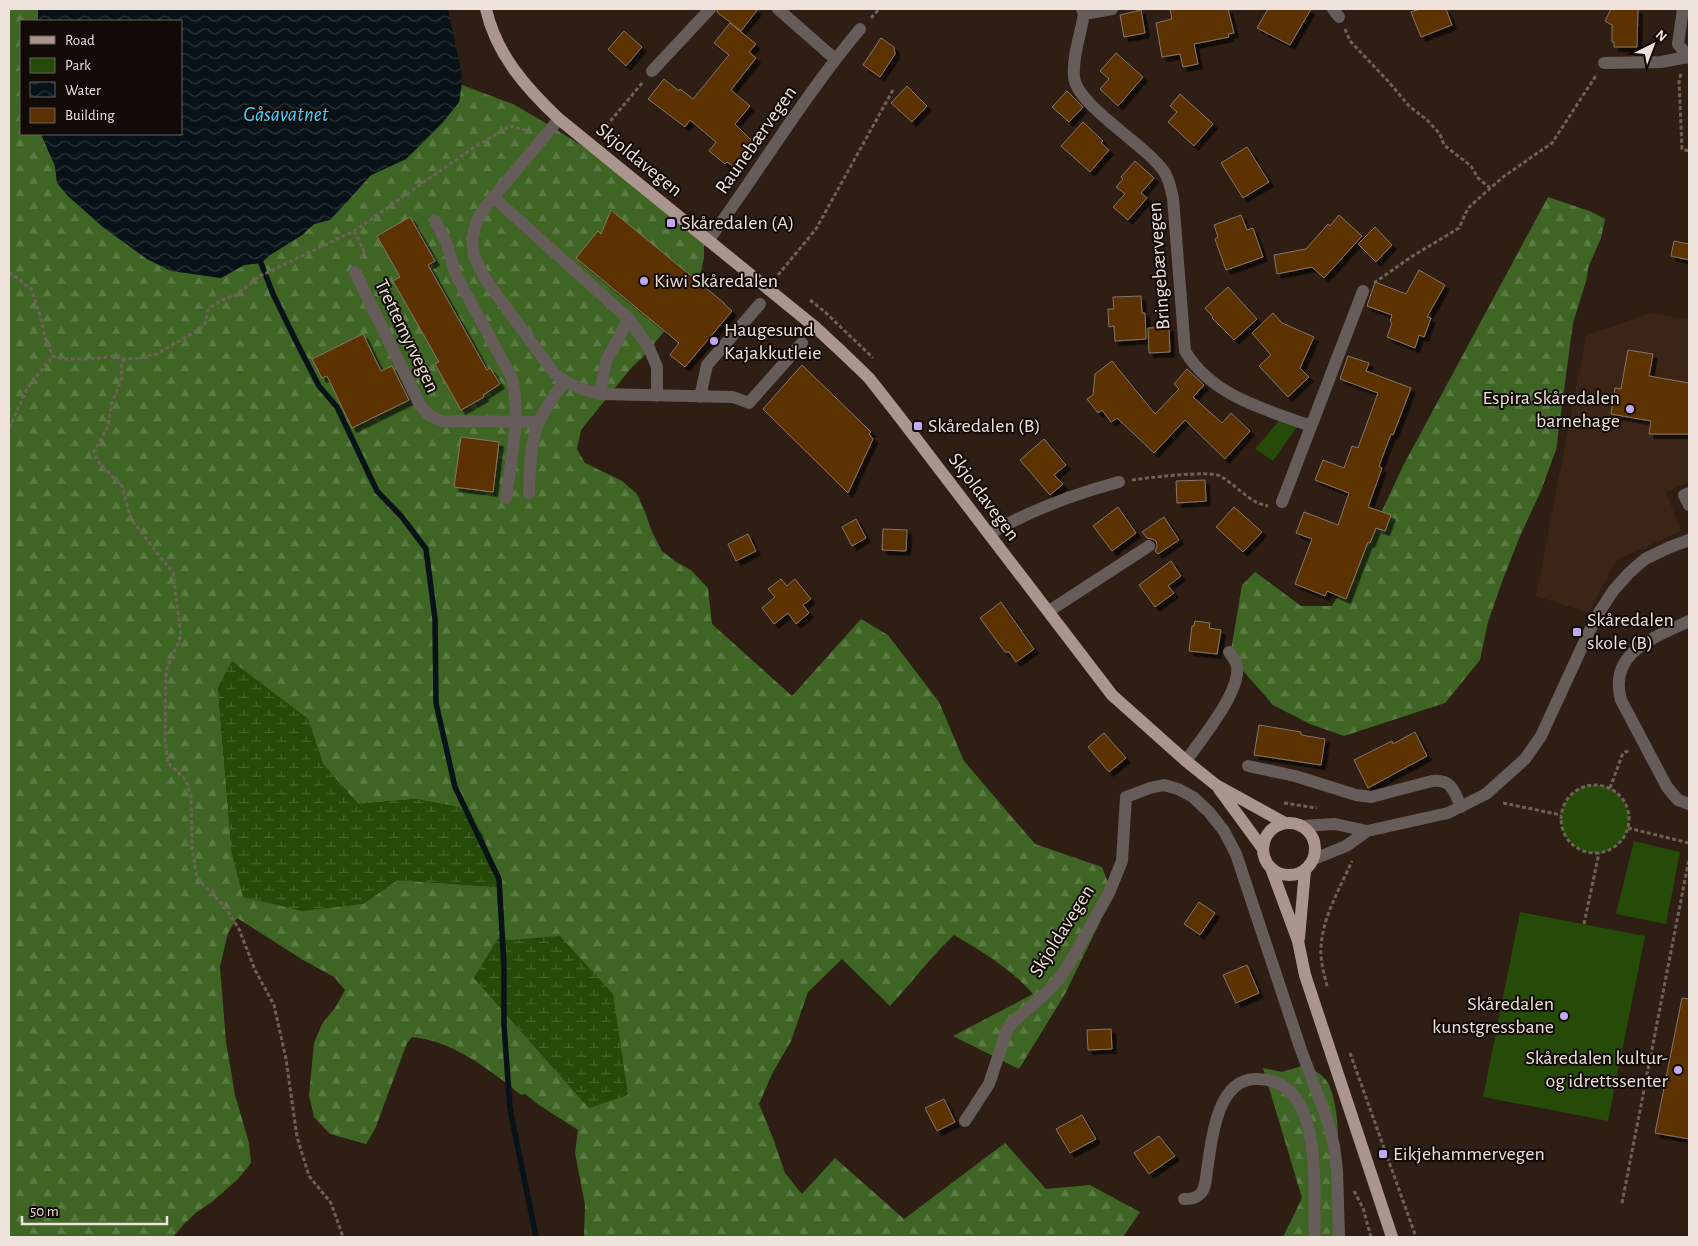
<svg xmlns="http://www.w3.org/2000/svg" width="1698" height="1246" viewBox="0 0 1698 1246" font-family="'Alegreya Sans',sans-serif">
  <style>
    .built { fill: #3b2517 }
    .green { fill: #264a07 }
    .forest { fill: url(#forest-firs); fill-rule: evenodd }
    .wetland { fill: url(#wetland-marsh) }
    .water { fill: url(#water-waves) }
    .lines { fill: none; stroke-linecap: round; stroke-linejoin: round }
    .stream { stroke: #071318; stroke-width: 5.5 }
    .building { fill: #5b3103; stroke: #877566; filter: url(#shadow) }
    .path { stroke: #706158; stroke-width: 3; stroke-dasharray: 4 2.5; stroke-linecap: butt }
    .minor { stroke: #665c59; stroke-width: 12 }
    .major { stroke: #ab968f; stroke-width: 12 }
    .poi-dot { fill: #c0a8f4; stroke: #110a06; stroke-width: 2 }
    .labels { text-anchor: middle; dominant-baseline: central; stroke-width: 4; stroke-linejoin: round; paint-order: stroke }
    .street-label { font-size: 20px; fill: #eee2db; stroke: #110a06 }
    .poi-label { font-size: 20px; fill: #eee2db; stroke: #110a06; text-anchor: start }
    .water-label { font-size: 21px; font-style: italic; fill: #45d1fe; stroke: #110a06 }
  </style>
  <defs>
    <pattern id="forest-firs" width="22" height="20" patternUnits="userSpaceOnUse" patternTransform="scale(1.25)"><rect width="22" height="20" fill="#3f6525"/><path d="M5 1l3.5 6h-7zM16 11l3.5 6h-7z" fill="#5b7b44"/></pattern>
    <pattern id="wetland-marsh" width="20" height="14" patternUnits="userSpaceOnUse" patternTransform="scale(1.25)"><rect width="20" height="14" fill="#264a07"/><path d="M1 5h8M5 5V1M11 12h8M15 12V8" fill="none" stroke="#46642b"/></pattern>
    <pattern id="water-waves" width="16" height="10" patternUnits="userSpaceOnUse" patternTransform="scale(1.25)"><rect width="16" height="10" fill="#071318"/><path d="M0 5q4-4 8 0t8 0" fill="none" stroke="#2b3539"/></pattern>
    <filter id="shadow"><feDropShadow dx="4.5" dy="4.5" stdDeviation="0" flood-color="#0009"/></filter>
  </defs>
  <rect width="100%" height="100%" fill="#2e1e14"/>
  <!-- built -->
  <path class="built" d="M1650,313L1689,320V482L1666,492L1681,531L1617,560L1588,613L1536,596L1586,336Z"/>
  <!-- green -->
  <path class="green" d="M1283,416L1300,422L1273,461L1255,449Z
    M1561 819a34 34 0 1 1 68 0a34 34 0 1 1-68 0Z
    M1634,841L1680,852L1666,924L1616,914Z
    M1520,912L1645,936L1608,1121L1483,1097Z"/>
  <!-- forest -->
  <path class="forest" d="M9,9H38V21H21V134H41L55,166L57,182L68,196L103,227L147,259L221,278L244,265L261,263L270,255L302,235L314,224L325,220L346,203L371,175L406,159L443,122L459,102L462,85L513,104L544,122L605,160L704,236V258L700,277L679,313L645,355L632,367L581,430L577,449L585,463L622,481L637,494L645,512L652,532L662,551L676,562L691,570L708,588L712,624L792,696L861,619L888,635L939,702L964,761L1035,844L1102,867L1113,895L1065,994L1019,1069L953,1036L1033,994C1011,969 983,952 954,935C931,957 912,982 890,1006L842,959L808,992L791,1041L772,1074L759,1104L773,1138L785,1173L802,1194L835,1158L904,1219L1005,1143L1046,1189L1090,1185L1140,1212L1123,1237H584L585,1205L575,1153L578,1130L539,1105L525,1094L521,1095C497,1075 469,1054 439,1043C431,1040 421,1038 412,1037L407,1043L375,1129L366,1144L330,1134L314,1117L309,1095L314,1043L322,1024L335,1008L345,990L334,977L303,960L237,918L228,933L220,967L226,1042L235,1095L249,1143L251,1163L238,1179L212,1202L197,1212L184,1224L173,1237H9ZM232,662L308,719L323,764L358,804L417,799L498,887L397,880L363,904L232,854L218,688ZM498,939L509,940L589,1108L474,978Z
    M1548,197L1592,212L1605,219L1601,238L1588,268L1587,278L1573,323L1556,450L1540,493L1520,536L1502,582L1488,622L1480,660L1445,703L1344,736L1310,724L1273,705L1230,656L1242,585L1255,572L1301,606H1332L1357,564L1403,466Z
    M1302,1066C1313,1069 1323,1073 1329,1085C1345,1119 1336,1198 1335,1237H1283L1302,1198L1263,1068L1282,1072Z"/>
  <!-- wetland -->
  <path class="wetland" d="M232,661L308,719L323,764L358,804L418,799L459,807L483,834L499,887L397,880L363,904L302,911L243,897L232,854L218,688Z
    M560,936L613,994L628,1095L589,1108L474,978L498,939L509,940Z"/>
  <!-- water -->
  <path class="water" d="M38,9H448L462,75L459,102L443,122L406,159L371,175L330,220L314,224L302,235L270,255L261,263L244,265L221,278L171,271L147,259L103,227L68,196L57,183L55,166L41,134H181V21H38Z"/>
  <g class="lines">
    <!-- stream -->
    <path class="stream" d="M261,263L273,294L297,343L319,386L337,407L377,491L402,517L426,549L435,619L436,703L455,787L499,879L504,966V1025L510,1109L536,1237"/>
  </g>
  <!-- building -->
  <path class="building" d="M718,9H758L741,31L717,12Z
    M1170,9H1228L1234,33L1228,34L1229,37L1194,44L1198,64L1183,67L1180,54L1162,57L1156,23L1172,19Z
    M1268,9H1311L1290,45L1257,28Z
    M1420,9H1446L1452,25L1421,37L1411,12Z
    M1611,9H1638L1637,47H1614V42H1612V25L1605,21Z
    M1141,10L1145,33L1124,37L1120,15Z
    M730,23L756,44L749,52L756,58L731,90L750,106L735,124L752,141L746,148L748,149L734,167L727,162L725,164L709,151L716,142L690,120L685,127L648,99L664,79L679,91L680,89L693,99L729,55L714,43Z
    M624,31L642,47L626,66L608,49Z
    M881,38L894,47L895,54L880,77L863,65Z
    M1116,53L1143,77L1118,106L1100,89L1109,79L1100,71Z
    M907,86L927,106L912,122L891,103Z
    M1067,91L1083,107L1069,122L1052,107Z
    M1180,94L1213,124L1194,146L1168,122L1177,112L1170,106Z
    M1083,122L1103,141L1101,143L1109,150L1090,172L1061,146Z
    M1247,147L1269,182L1243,198L1221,163Z
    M1135,161L1154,178L1141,193L1147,198L1128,220L1113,207L1125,194L1116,187L1123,179L1121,177Z
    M611,210L724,303V304L732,311L685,367L670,355L679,343L576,258L598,231L601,234Z
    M1241,215L1247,230L1253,228L1263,257L1226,270L1215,239L1218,237L1214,225Z
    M1339,215L1362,236L1324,278L1312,267L1277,274L1274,255L1306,249L1328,224L1330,226Z
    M410,217L435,261L428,265L487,370L490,368L500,384L483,395L484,397L461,410L435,364L439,362L393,281L400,277L377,236Z
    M1375,227L1392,245L1376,262L1358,244Z
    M1674,241L1689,244V260L1671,256Z
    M1419,270L1445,285L1427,317L1431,318L1424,337L1419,335L1415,348L1387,337L1392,323L1390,321L1392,315L1367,306L1375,282L1406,294Z
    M1228,287L1257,319L1234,340L1212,318L1213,317L1205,308Z
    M1141,296L1142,313H1145L1146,339L1115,341L1114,326L1109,327L1108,309H1114L1113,297Z
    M1273,313L1282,323L1314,337L1300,368L1309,377L1288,397L1259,366L1271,355L1252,333Z
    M1169,327L1170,352L1149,353L1148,328Z
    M363,334L381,371L392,366L409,400L352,428L327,376L322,378L312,359Z
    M1628,350L1653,354L1649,376L1689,383V434H1649L1651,421L1611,414L1615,388L1621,389Z
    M1348,356L1369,363L1366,371L1411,388L1393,435L1391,434L1379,466L1382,468L1368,507L1391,515L1385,531L1376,528L1370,543L1368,542L1346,599L1327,591L1325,596L1295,584L1312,539L1296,533L1304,512L1338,525L1349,493L1315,480L1323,460L1344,468L1352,446L1358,448L1378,393L1340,379Z
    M1112,361L1155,414L1179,389L1174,384L1187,369L1204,385L1193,397L1222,423L1231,413L1250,431L1225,459L1185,420L1154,453L1117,418L1111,422L1102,410L1098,413L1087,399L1093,395L1095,374Z
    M802,365L871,432L869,434L873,439L848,493L763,409Z
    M461,437L499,442L493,492L454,487Z
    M1044,439L1066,465L1054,475L1063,484L1050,495L1020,460Z
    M1205,480L1206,501L1177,503L1176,481Z
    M1118,507L1136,533L1112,551L1093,526Z
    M1234,507L1262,532L1243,552L1216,527Z
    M1164,517L1179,540L1158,554L1155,551L1157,546L1156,541L1152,539L1147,538L1142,532Z
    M856,519L866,538L852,546L842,527Z
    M883,529L907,530L906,551L882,550Z
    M748,534L756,551L736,561L728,544Z
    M1171,561L1181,576L1168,586L1174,593L1155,607L1139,585Z
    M781,579L787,586L795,579L811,599L803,605L809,613L796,624L788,613L774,624L762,608L775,597L768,589Z
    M1001,602L1034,649L1016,662L1009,652H1005L980,618Z
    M1195,621L1210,623L1209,628L1221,630L1217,654L1189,651L1192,626H1194Z
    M1259,725L1301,732V735L1325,739L1321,765L1254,755Z
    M1415,732L1427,756L1368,788L1354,760L1392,741L1393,744Z
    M1104,733L1126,758L1109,772L1088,747Z
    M1199,902L1215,913L1200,935L1184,924Z
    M1247,965L1259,993L1236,1003L1223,975Z
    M1682,998L1689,999V1139L1655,1133Z
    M1111,1029L1112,1049L1088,1050L1087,1030Z
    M944,1099L955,1122L937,1131L925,1108Z
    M1082,1115L1096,1139L1070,1153L1056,1129Z
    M1159,1136L1175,1156L1149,1174L1134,1153Z"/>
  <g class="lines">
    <!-- path -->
    <path class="path" d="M871,18L879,9
      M1345,29L1350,41L1388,81L1409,106L1427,120L1440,134L1444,145L1471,166L1478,178L1490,188
      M1681,74L1679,80L1682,149L1689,151
      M602,131L643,82
      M354,231L364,251L361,258
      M9,272L31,289L39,311L46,341L53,356L62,359H86L119,356L125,359H134L157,354L201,328L206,322L207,312L212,306L224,299L236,295L260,276L354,231L473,148L510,126L529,131
      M778,275L816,229L894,88
      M1374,283L1411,257L1459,228L1468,208L1503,177L1552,143L1597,74
      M810,300L825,312L873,358
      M125,359L121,363L122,377L112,403L108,426L94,452L99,463L122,486L131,519L173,573L181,636L166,671L165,741L168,763L186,780L191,796L192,849L197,878L225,907L239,929L255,970L274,1005L286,1059L297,1137L309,1176L331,1203L343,1237
      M9,428L28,387L53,356
      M1132,480C1146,478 1210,470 1220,476C1237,485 1249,503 1268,506
      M1561 819a34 34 0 1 1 68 0a34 34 0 1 1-68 0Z
      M1610,788L1623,753L1630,750
      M1284,803L1317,808
      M1503,803L1561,815
      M1628,828L1689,843
      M1584,924L1599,853
      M1327,986C1324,974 1320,960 1321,948C1322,918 1340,888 1352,861
      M1350,1053L1416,1237
      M1354,1191L1363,1208L1371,1237
      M1622,1203L1689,859"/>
    <!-- minor -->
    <path class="minor" d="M778,9L835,59
      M1082,9L1084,14C1081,33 1072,58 1074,77C1077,106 1146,144 1165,173C1169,180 1171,189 1173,198L1185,351C1212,396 1264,409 1311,426
      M1333,9L1339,17
      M1683,9L1678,44L1689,58
      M1084,14L1112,9
      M1604,63L1661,62L1687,57
      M652,71L710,9
      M559,119L487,205L477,220L472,239L474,256L483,275L496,294L555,374C570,385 582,390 600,394L733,397L749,403L802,343
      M493,197L629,319L649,348L657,367V396
      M435,221L447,244L456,275L512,378C521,417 511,459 506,498
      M708,241C759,171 804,96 860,29
      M355,272L419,403C425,413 431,417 442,421L539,422
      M600,394L606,361L629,319
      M700,397L707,365L760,304
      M529,493C530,470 530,446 538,424C544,409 556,394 564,381
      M1689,493L1684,495L1689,505
      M1282,502L1363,291
      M989,534C1029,511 1074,494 1119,482
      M1049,611L1149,546
      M1689,621C1654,638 1608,652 1621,700L1667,787L1678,800L1689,804
      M1186,761C1201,739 1241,692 1237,666C1236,661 1232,656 1229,652
      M1248,766L1295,776L1356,795L1371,797L1432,781C1452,779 1454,791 1461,807
      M1302,826L1335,824L1367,831L1448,813L1486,794L1525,759L1541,736L1588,634L1600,611L1613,591L1629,573L1645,559L1670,547L1689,540
      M1314,859L1346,846L1367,831
      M965,1121L989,1084L1007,1030L1013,1022L1045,994L1059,979L1069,964L1109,893L1122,861L1126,797L1150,788L1164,785L1178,789L1193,797L1209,812L1224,831L1236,854L1301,1050L1328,1122L1334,1146L1337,1170L1339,1237
      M1184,1199C1190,1199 1196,1199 1201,1193C1207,1186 1206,1173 1208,1164C1212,1136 1218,1080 1255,1079C1327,1077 1312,1191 1315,1237"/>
    <!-- major -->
    <path class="major" d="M486,9C496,54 526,88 559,119L815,327L842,352L869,378L898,415L1112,695L1186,761L1216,785L1285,823
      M1219,789L1263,849
      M1263 849a26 26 0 1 1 52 0a26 26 0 1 1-52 0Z
      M1271,868L1298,941L1305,975L1392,1237
      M1299,938L1305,870"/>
  </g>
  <!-- markers -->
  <g class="poi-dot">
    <rect x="666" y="218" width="10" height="10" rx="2.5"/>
    <circle cx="644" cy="281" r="5"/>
    <circle cx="714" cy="341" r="5"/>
    <circle cx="1630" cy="409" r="5"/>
    <rect x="913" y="421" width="10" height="10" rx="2.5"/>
    <rect x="1572" y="627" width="10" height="10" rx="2.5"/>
    <circle cx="1564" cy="1016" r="5"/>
    <circle cx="1678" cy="1070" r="5"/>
    <rect x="1378" y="1149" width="10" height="10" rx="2.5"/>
  </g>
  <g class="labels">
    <!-- street labels -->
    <g class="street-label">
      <text transform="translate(756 140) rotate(-55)">Raunebærvegen</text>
      <text transform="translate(639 160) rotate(39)">Skjoldavegen</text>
      <text transform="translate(1159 266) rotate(-94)">Bringebærvegen</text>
      <text transform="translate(407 336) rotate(64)">Trettemyrvegen</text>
      <text transform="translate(984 497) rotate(53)">Skjoldavegen</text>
      <text transform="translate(1062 931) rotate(-58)">Skjoldavegen</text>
    </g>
    <!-- poi labels -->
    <g class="poi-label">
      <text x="681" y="223">Skåredalen (A)</text>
      <text x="654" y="281">Kiwi Skåredalen</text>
      <text x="724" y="330">Haugesund<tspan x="724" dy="23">Kajakkutleie</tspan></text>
      <text x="1620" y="398" text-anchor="end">Espira Skåredalen<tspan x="1620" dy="23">barnehage</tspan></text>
      <text x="928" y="426">Skåredalen (B)</text>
      <text x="1587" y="620">Skåredalen<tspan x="1587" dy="23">skole (B)</tspan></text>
      <text x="1554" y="1004" text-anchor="end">Skåredalen<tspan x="1554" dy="23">kunstgressbane</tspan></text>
      <text x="1668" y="1058" text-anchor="end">Skåredalen kultur-<tspan x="1668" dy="23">og idrettssenter</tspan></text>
      <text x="1393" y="1154">Eikjehammervegen</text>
    </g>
    <!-- water labels -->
    <g class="water-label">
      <text x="286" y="114">Gåsavatnet</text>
    </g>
  </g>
  <!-- border -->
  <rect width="1698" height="1246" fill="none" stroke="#eee2db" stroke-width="20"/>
  <!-- legend -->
  <rect x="20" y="20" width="162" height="115" fill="#110a06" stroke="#69605b"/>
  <rect x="30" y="36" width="25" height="8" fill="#ab968f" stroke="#69605b"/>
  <text x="65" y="45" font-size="15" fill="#eee2db">Road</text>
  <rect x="30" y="58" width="25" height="15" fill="#264a07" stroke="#69605b"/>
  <text x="65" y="70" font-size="15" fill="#eee2db">Park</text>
  <rect x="30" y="82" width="25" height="15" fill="url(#water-waves)" stroke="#69605b"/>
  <text x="65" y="95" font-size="15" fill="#eee2db">Water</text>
  <rect x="30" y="108" width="25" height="15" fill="#5b3103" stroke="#69605b"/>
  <text x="65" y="120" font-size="15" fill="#eee2db">Building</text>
  <!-- north arrow -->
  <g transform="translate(1653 45) rotate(42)" stroke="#110a06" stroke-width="4" paint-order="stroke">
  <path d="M0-4L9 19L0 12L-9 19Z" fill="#eee2db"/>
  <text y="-8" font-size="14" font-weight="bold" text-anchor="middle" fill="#eee2db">N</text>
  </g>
  <!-- scale -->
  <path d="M22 1216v8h145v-8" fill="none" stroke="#eee2db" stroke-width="2.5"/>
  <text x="30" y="1216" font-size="15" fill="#eee2db" stroke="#110a06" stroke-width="4" paint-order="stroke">50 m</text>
</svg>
